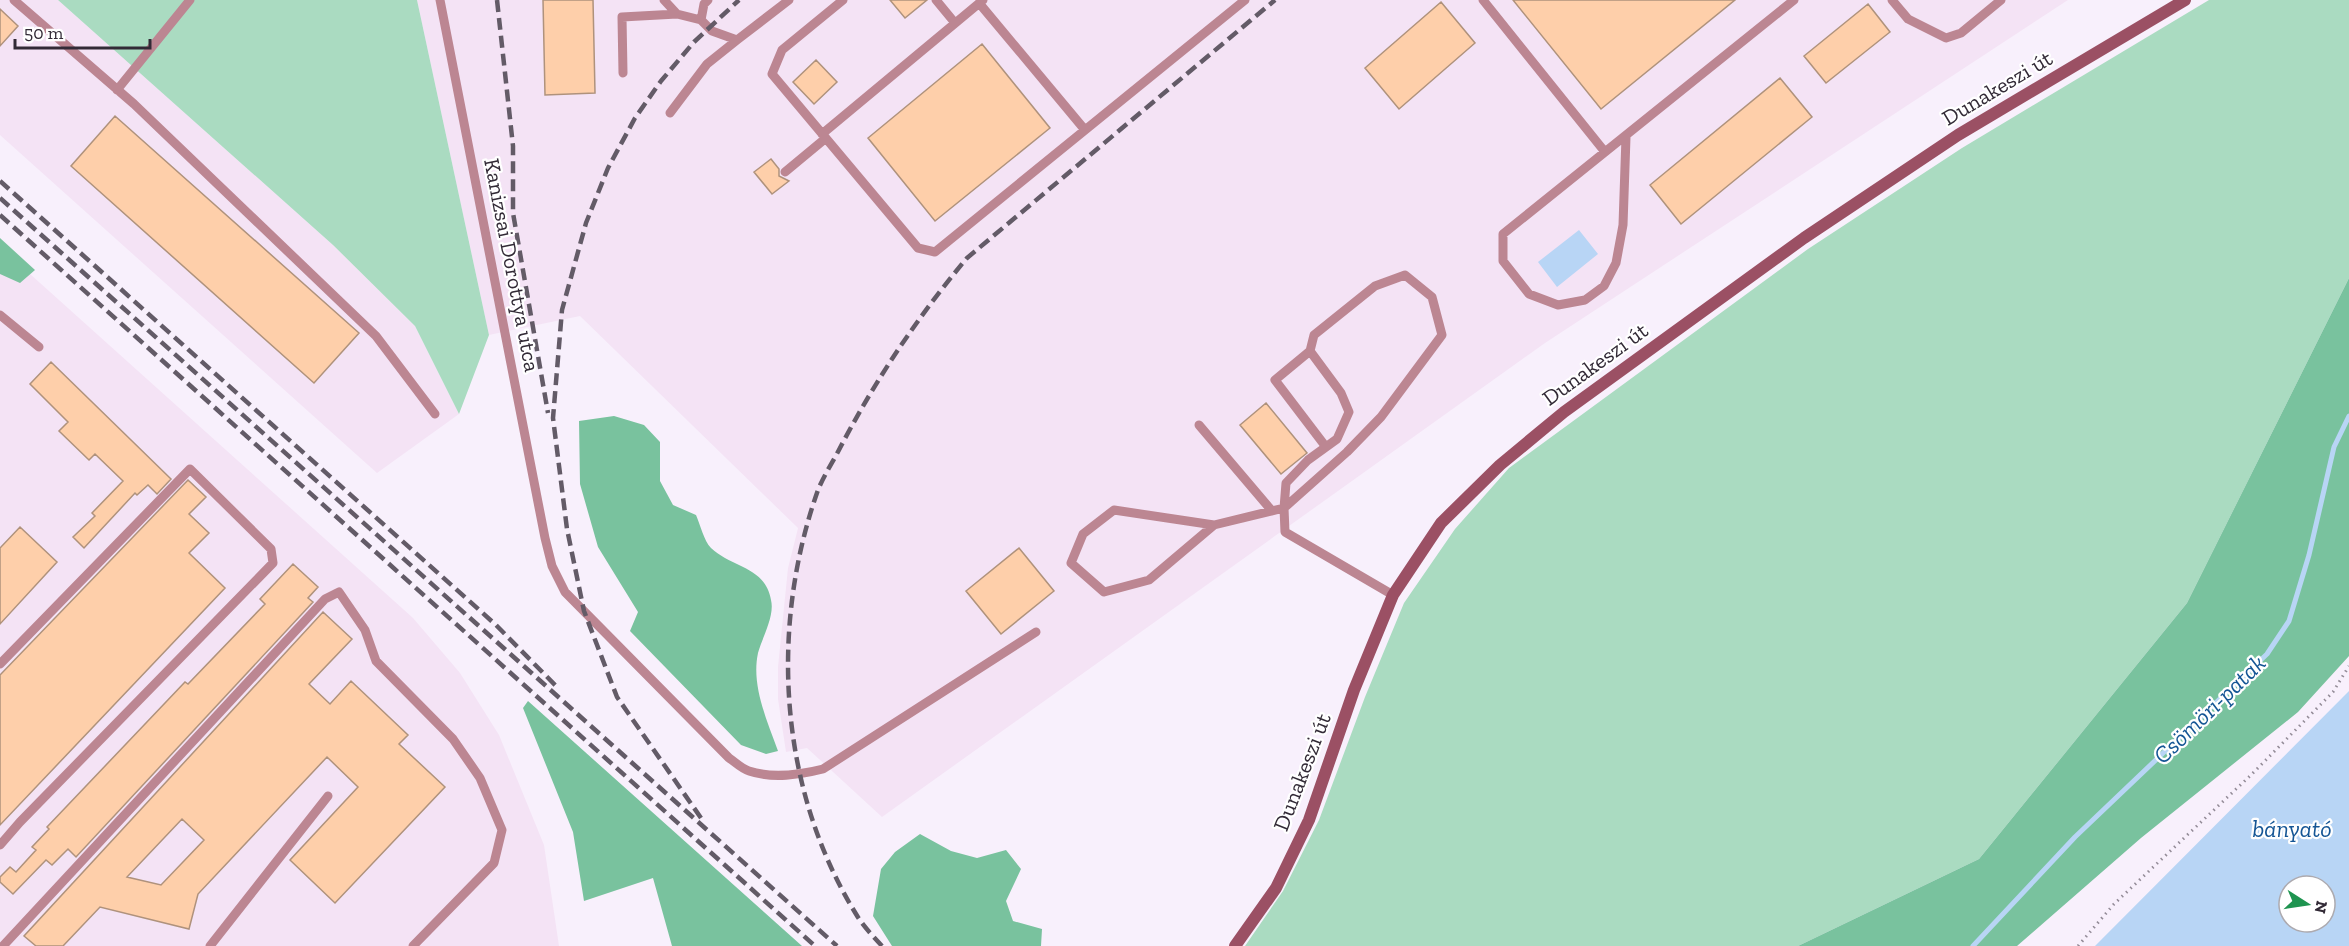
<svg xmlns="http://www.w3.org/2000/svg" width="2349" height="946" viewBox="0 0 2349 946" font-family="'Zilla Slab',serif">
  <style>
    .industrial { fill: #f4e3f5 }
    .green { fill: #aadbc1 }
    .forest { fill: #79c29e }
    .water { fill: #b8d5f5; fill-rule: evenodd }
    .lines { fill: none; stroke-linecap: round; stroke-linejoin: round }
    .stream { stroke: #b8d5f5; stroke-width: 5 }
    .building { fill: #fecfaa; stroke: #af927c; stroke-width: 1.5; fill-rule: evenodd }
    .path { stroke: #938b97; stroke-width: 3; stroke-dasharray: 1.5 4.5; stroke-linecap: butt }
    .lane { stroke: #bc8692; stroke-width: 9 }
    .secondary { stroke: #9b5064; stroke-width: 12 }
    .rail { stroke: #635b67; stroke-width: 4.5; stroke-dasharray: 12 6; stroke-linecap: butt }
    .labels { text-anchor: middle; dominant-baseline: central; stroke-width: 4.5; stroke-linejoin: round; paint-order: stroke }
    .street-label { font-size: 22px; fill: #322a36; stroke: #fff }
    .water-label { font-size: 24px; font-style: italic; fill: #155695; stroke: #fff }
  </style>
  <rect width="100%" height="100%" fill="#f8f0fc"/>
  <!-- industrial -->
  <path class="industrial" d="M0,0H58L333,245L415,326L459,414L377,473L0,135Z
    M417,0H2068L1545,343L882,817L807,748L786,752L778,699V667L788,568L798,528L580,316L489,335Z
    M0,247L413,618L460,673L499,735L544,845L559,946H0Z"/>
  <!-- green -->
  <path class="green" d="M58,0H417L489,335L459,414L415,326L333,245Z
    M2209,0H2349V278L2187,603L1979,859L1798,946H1245L1283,891L1319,820L1365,697L1404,603L1455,529L1509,468L1808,249L1962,148Z"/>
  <!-- forest -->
  <path class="forest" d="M0,238L35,270L20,283L0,274Z
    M2349,278V656L2298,712L2141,838L2017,946H1798L1979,859L2187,603Z
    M614,416L644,425L660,442V481L673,505L696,515C700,524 704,541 711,548C732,568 765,566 771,600C775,616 762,638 758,653C751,686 767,720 778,751L766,754L741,745L630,631L638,612L598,547L580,484L579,421Z
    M528,701L802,946H672L653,878L584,901L573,832L523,708Z
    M920,834L951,851L977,858L1006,850L1021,869L1006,901L1013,921L1042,929L1041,946H892L873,916L881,869L895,852Z"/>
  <!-- water -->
  <path class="water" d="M1579,230L1598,254L1557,287L1538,262Z
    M2349,691V946H2095ZM2289,886H2325V922H2289Z"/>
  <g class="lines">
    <!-- stream -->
    <path class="stream" d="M1973,946L2075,837L2267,654L2289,621L2309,555L2334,447L2349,416"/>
  </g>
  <!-- building -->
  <path class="building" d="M543,0H593L595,93L545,95Z
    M890,0H927L905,18Z
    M1513,0H1735L1601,109Z
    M1441,2L1475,43L1399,109L1365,68Z
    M1868,4L1890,32L1826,83L1804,56Z
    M0,9L18,26L0,46Z
    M982,44L1050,128L935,221L868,138Z
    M816,60L837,82L814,104L793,82Z
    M1780,78L1812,117L1681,224L1650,185Z
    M115,116L359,333L314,383L71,166Z
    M771,159L779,169V176L789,181L772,194L754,172Z
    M51,362L171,479L157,494L148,485L137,495L135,493L84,548L73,537L95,516L92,513L123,481L95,454L89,460L59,431L68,422L30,384Z
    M1266,403L1307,453L1281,474L1240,425Z
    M188,480L206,497L189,514L209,533L189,553L225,588L0,825V675Z
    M20,527L57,562L0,624V548Z
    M1019,548L1054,591L1001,634L966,591Z
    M293,564L318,587L308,598L313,602L76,857L68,849L52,865L46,860L13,894L0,882V877L10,867L16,872L36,850L32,847L49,829L47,827L185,682L188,684L265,604L260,599Z
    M323,612L352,639L309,684L330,704L351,681L408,735L399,744L445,787L335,903L290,860L358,787L327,757L198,894L189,929L100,907L63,946H36L24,936ZM182,819L204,840L161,885L127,877Z"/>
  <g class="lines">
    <!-- path -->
    <path class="path" d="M2078,946L2114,904L2251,775L2333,692L2349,666"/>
    <!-- lane -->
    <path class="lane" d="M14,0L134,104L376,336L435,414
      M440,0L545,538L552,566L565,592L729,758C735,762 742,769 749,771C773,779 799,775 823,769L1036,632
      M664,0L677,14L701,20
      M708,0L704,4L701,20L712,31L737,40L789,0
      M843,0L782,50L772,74L918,248L935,252L1245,0
      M936,0L955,23
      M1483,0L1605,152
      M1892,0L1908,19L1946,38L1961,33L2001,0
      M979,3L1085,130
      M623,73L622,17L677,14
      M117,90L190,0
      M670,113L707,64L737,40
      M822,134L983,0
      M1626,137L1623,225L1616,263L1604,286L1585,300L1558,305L1529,294L1503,261V234L1794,0
      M785,172L826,138
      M0,315L39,347
      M1310,351L1275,380L1326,447
      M1199,425L1272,511
      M1214,525L1114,510L1083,534L1071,563L1104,592L1149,580L1214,525L1284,508L1286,483L1308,460L1337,439L1349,412L1341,393L1310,351L1314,335L1375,286L1405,275L1432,297L1442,335L1381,417L1347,452L1284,508L1285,532L1393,595
      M0,664L190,469L271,549L273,563L20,822L0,845
      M3,946L325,599L339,592L365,630L376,661L453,739L480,778L502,830L494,863L413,946
      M210,946L328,796"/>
    <!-- secondary -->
    <path class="secondary" d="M1235,946L1276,888L1309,820L1354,690L1393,595L1441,523L1500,465L1564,412L1804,238L1958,135L2185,0"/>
    <!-- rail -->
    <path class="rail" d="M497,0L513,146V213L548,413
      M0,181L496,625L557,687
      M0,198L837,946
      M0,215L815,946
      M701,818L617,697L584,611L567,529L553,418L562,310L586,223L608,168L635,118L661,81L694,42L739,0
      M882,946C873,936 863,926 856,914C779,789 769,628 818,490C824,475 834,460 841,446C876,379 919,315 967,258L1275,0"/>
  </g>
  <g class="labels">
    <!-- street labels -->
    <g class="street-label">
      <text transform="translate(1997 88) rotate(-31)">Dunakeszi út</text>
      <text transform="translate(512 265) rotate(79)">Kanizsai Dorottya utca</text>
      <text transform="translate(1595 364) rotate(-36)">Dunakeszi út</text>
      <text transform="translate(1302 772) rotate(-69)">Dunakeszi út</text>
    </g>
    <!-- water labels -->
    <g class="water-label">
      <text transform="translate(2209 709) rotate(-44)">Csömöri-patak</text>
      <text x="2292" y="828">bányató</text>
    </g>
  </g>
  <!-- north arrow -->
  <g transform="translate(2307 904) rotate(102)"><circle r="28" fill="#ffffff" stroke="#adaaaf" stroke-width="1.5"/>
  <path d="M0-4.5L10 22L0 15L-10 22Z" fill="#1e9450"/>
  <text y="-9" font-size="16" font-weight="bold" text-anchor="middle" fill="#322a36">N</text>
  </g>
  <!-- scale -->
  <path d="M15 39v9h135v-9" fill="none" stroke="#322a36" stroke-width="3"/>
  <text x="24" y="39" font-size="18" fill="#322a36" stroke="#ffffff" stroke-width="4.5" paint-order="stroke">50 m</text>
</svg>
